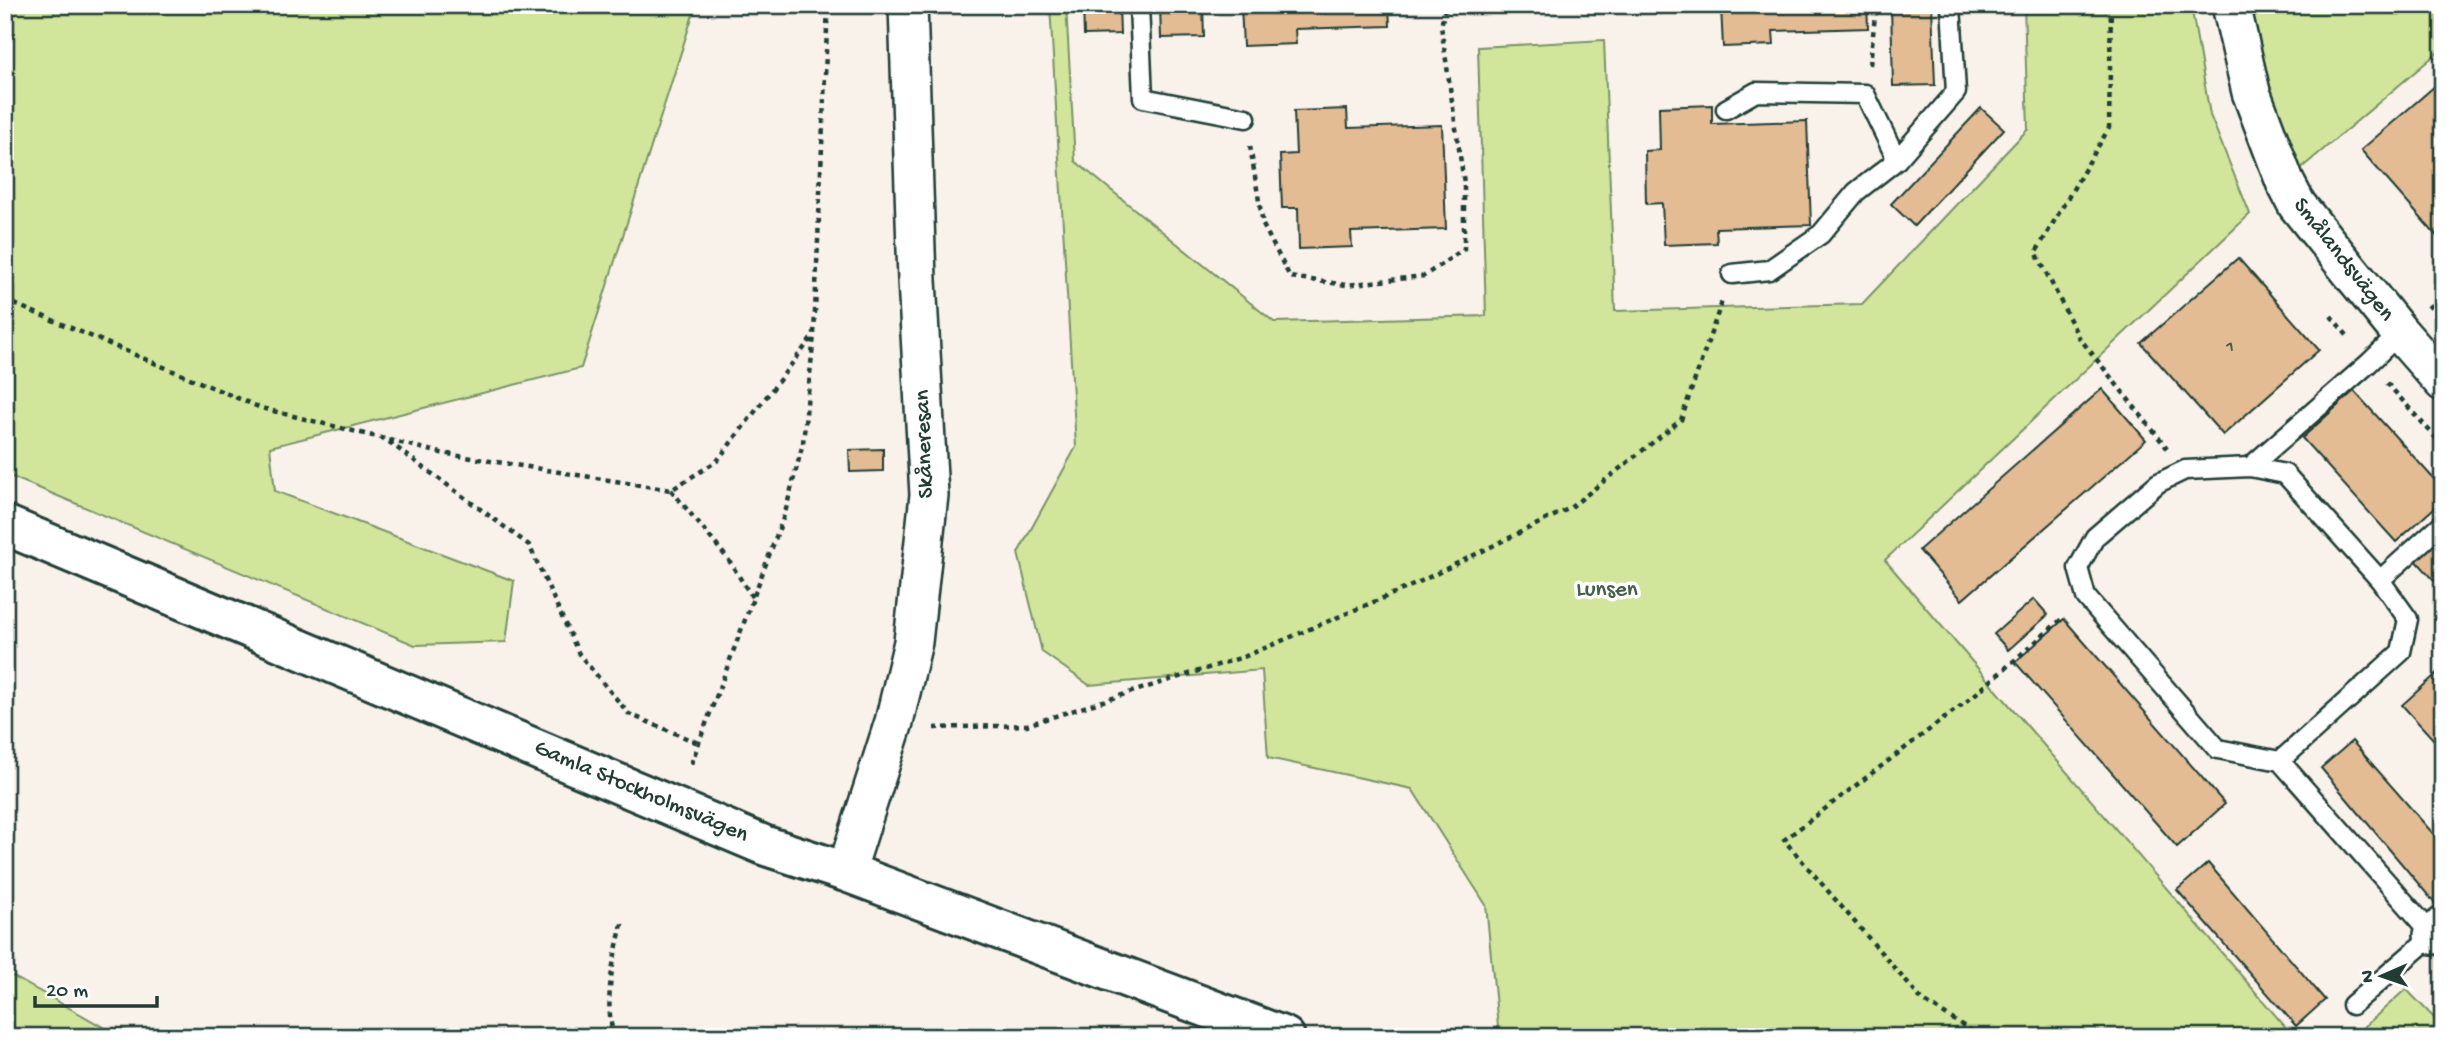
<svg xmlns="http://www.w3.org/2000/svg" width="2448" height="1042" viewBox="0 0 2448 1042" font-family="'Gochi Hand',sans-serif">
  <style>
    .green { fill: #d1e69b; stroke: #789268; stroke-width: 2 }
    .building { fill: #e3bc94; stroke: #1f3d34; stroke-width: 2 }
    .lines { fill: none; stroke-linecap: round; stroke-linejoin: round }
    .service-casing { stroke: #1f3d34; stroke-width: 23 }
    .minor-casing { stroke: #1f3d34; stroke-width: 42 }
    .secondary-casing { stroke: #1f3d34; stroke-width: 44 }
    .path { stroke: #1f3d34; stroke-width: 4.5; stroke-dasharray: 5 5; stroke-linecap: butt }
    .service { stroke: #fff; stroke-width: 18 }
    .minor { stroke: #fff; stroke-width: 37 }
    .secondary { stroke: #fff; stroke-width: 38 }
    .labels { text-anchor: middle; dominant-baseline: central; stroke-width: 7; stroke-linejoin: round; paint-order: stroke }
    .number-label { font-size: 19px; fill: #505d4c }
    .street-label { font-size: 23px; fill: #1f3d34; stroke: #fff }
    .park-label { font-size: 23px; fill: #435f49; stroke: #fff }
  </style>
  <rect width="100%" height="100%" fill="#f9f2ea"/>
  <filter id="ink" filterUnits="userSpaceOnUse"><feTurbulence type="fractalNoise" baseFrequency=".0143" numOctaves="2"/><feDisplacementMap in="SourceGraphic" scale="14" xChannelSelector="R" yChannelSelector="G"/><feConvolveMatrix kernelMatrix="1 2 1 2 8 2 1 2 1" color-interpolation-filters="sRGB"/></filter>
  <g filter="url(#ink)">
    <!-- green -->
    <path class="green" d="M5,5H696L581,368L270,447L275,491L514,581L506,642L415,645L5,474Z
      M1050,5H1066L1075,161L1274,322L1486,316L1478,47L1604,40L1615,311L1862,304L2028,129L2024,5H2191L2210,115L2250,214L1885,560L2294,1037H1499L1486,905L1412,789L1268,758L1262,670L1089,685L1042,652L1018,553L1076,447Z
      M2231,5H2443V48L2285,182Z
      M5,972L105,1028L177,1037H5Z
      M2406,989L2443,1027V1037H2353Z"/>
    <!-- building -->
    <path class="building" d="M1083,5H1119L1120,34L1084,35Z
      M1160,5H1203L1204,37L1161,38Z
      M1241,5H1389L1390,26L1295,29L1296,44L1243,46Z
      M1704,5H1867L1868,28L1773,31L1774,45L1723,47L1721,7L1704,8Z
      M1891,5H1932L1935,85L1893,86Z
      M2443,79V239L2441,241L2361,150Z
      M1712,105V124L1807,121L1811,225L1716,228L1717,243L1664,245L1662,203L1646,204L1645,151L1660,150L1659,107Z
      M1981,108L2004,129L1914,226L1891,204Z
      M1347,109L1348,128L1442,125L1446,229L1351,232L1352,247L1299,249L1298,208H1282L1280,155L1296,154L1294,111Z
      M2238,258L2319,350L2223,435L2141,343Z
      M2102,389L2146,440L1962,600L1919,550Z
      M2354,391L2443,489V500L2396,542L2302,438Z
      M883,449V471L850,472L849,450Z
      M2443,530V590L2413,557Z
      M2034,599L2048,615L2008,650L1994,634Z
      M2064,619L2225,804L2177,847L2015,662Z
      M2443,668V750L2402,705Z
      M2352,741L2443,845V902L2438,907L2321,768Z
      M2208,863L2325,1000L2296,1026L2177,890Z"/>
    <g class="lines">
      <!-- service casing -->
      <g class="service-casing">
        <path id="service" d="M1139,5L1143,98L1246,118
          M1726,109L1756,92L1865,94L1897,160
          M1732,274L1769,270L1821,234L1856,192L1897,160L1956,92L1951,5
          M2250,467L2369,363L2400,333
          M2380,580L2443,523
          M2280,761L2218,749L2086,597L2078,568L2095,537L2158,483L2185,470L2250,467L2285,474L2380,580L2408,619L2401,652L2280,761L2435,937
          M2352,1005L2433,935"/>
      </g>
      <!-- minor casing -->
      <g class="minor-casing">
        <path id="minor" d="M2231,5L2251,92L2285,182L2297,205L2400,333L2443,382
          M846,872L894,722L913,642L929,495L917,280L908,5
          M2433,935L2443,926"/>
      </g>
      <!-- secondary casing -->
      <g class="secondary-casing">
        <path id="secondary" d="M5,525L766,846L846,872L1285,1037"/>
      </g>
      <!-- path -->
      <path class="path" d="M2111,5L2109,128L2036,252L2078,336L2167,448
        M1870,65L1876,5
        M1250,146L1263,225L1290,277L1346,285L1424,276L1464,249V183L1441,26L1446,5
        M5,300L261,408L441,453L671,490L717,461L814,335
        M2428,308L2443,295
        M2331,316L2350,339
        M2387,383L2443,446
        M389,442L529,545L579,654L629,714L698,743
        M671,490L728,559L752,597
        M934,728L1027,725L1246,656L1409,587L1570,508L1681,420L1722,301
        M691,764L785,513L803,443L814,335L828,5
        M614,1037C603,998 614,958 623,920
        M1981,1037L1922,1000L1784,840L1971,698L2064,617"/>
      <!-- service -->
      <use href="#service" class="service"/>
      <!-- minor -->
      <use href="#minor" class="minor"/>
      <!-- secondary -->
      <use href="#secondary" class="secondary"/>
    </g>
  </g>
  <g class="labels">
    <!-- number labels -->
    <g class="number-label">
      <text x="2230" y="347">1</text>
    </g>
    <!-- street labels -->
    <g class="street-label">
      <text transform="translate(2343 260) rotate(52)">Smålandsvägen</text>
      <text transform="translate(925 444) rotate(-92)">Skåneresan</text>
      <text transform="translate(641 792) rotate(23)">Gamla Stockholmsvägen</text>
    </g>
    <!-- park labels -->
    <g class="park-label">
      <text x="1607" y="590">Lunsen</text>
    </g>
  </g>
  <!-- margin -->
  <rect width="2448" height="1042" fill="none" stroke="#fff" stroke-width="28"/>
  <rect x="14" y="14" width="2420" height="1014" fill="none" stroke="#1f3d34" stroke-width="2.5" filter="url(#ink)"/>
  <!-- north arrow -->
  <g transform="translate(2382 976) rotate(268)" stroke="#ffffff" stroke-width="5" paint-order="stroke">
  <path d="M0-5L12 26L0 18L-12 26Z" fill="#1f3d34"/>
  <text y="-10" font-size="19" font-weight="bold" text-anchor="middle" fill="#1f3d34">N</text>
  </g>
  <!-- scale -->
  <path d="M35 996v10h122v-10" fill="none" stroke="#1f3d34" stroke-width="3.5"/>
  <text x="46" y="996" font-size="21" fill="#1f3d34" stroke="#ffffff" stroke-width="5" paint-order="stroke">20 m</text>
</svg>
